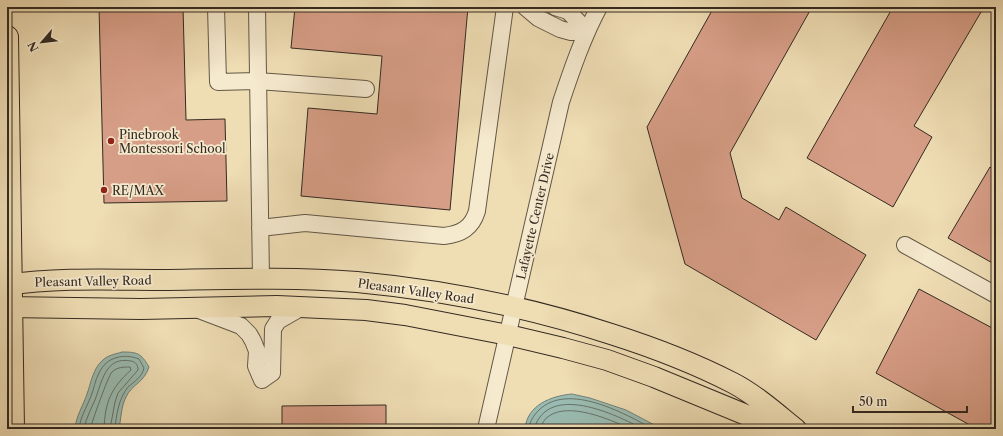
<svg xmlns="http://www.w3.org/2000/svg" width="1003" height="436" viewBox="0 0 1003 436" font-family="'Libre Caslon Text',serif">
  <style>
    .water { fill: #9abbb1; stroke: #718177 }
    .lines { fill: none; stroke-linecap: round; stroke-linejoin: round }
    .shore { stroke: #677269; stroke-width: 1 }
    .building { fill: #d79e87; stroke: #342a21 }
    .minor-casing { stroke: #635746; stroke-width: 18 }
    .major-casing { stroke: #342a21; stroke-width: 22 }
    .highway-casing { stroke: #342a21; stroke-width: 24 }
    .minor { stroke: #f5e9ce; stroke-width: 16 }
    .major { stroke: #efddb4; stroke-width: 20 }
    .highway { stroke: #efddb4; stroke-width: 22 }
    .poi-dot { fill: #8f2418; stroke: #f5e9ce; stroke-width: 1.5 }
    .labels { text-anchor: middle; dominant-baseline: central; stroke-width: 3.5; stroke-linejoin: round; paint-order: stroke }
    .poi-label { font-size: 12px; fill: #342a21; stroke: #f5e9ce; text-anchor: start }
    .street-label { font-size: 12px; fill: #342a21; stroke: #f5e9ce }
  </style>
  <rect width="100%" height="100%" fill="#efddb4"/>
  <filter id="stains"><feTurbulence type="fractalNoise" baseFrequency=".005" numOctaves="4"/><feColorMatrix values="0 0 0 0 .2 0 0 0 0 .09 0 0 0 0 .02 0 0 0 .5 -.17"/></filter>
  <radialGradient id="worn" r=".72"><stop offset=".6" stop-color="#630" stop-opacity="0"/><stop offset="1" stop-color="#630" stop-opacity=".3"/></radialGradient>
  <!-- water -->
  <path class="water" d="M122,352C137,352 141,353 149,367C144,383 132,384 126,397C121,407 121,419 119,429H75C76,416 83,406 87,394C91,383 93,368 103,360C108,355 116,354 122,352Z
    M572,394L590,398L626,410L662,429H525C527,405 551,396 572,394Z"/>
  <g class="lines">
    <!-- shore -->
    <path class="shore" d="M79,429C80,417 87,407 91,396C94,389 95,380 99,373C106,357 124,353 139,359L144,368C142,377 135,381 128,387C119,398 116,415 115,429
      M84,429C86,418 91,409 95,400C102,382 105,356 131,361C136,362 138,365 138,370L118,393L115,402L110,429
      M90,429C92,422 108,376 112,372C117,367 124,367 130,367L131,370C111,388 105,402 104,429
      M529,429C529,422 534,415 539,410C568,382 624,413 653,429
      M534,429C548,382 615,414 643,429
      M540,429C542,424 544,419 549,416C569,402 610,419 630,429"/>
  </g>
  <!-- building -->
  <path class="building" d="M99,7H183L186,120L225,119L227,201L104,203Z
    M295,7H468L450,210L301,196L308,108L377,114L382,56L291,48Z
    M714,7H812L730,153L742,198L779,220L786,207L866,255L816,340L685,264L647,127Z
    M893,7H984L914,126L932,137L893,207L807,158Z
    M990,167L996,171V265L948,238Z
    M919,289L996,330V340L995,342L996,343V429H977L876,373Z
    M386,405V429H282V406Z"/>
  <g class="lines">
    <!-- minor casing -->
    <g class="minor-casing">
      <path id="minor" d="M216,7L218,82L258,81L366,89
        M257,7L261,279
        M525,7L538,18L560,29L571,32L587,31
        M555,7L568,11L587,31
        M260,228L305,223L444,236C461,234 472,228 477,211L505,7
        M905,245L996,295
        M199,310L241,326L249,334L253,341L257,351L256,366L262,380L272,373L273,329L278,321L304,306
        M486,429L561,102C572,69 583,37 599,7"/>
    </g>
    <!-- major casing -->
    <g class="major-casing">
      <path id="major" d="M7,285C60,277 114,280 168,280C231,279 294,277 357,282C443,290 529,307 611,334C652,347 694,363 733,383C756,395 776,413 796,429
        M7,307L141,309L277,306L366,310L405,315L508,335L563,348L607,360L654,377L761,421L788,429"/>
    </g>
    <!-- highway casing -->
    <g class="highway-casing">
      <path id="highway" d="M7,37L13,429"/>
    </g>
    <!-- minor -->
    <use href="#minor" class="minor"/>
    <!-- major -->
    <use href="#major" class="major"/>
    <!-- highway -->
    <use href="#highway" class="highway"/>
  </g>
  <!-- markers -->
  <g class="poi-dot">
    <circle cx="111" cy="141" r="4"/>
    <circle cx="104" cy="190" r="4"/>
  </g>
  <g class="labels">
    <!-- poi labels -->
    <g class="poi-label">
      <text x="119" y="134">Pinebrook<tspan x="119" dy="14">Montessori School</tspan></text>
      <text x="112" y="190">RE/MAX</text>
    </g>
    <!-- street labels -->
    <g class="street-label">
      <text transform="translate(535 216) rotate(-77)">Lafayette Center Drive</text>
      <text transform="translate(93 281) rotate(-1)">Pleasant Valley Road</text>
      <text transform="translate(416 291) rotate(8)">Pleasant Valley Road</text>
    </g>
  </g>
  <!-- margin -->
  <rect width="1003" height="436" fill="none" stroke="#efddb4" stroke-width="24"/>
  <rect x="8" y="8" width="987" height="420" fill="none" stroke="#342a21" stroke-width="2"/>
  <rect x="12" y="12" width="979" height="412" fill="none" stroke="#342a21"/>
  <!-- north arrow -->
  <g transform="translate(42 42) rotate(242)" stroke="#f5e9ce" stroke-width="3" paint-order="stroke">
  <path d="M0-3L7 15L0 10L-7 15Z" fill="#342a21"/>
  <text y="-6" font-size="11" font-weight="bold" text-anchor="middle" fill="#342a21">N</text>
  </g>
  <!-- scale -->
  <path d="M853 406v6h114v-6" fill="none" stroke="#342a21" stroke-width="2"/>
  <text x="859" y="406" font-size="12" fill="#342a21" stroke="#f5e9ce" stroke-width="3" paint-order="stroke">50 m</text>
  <rect width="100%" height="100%" filter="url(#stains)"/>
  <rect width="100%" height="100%" fill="url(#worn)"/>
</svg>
